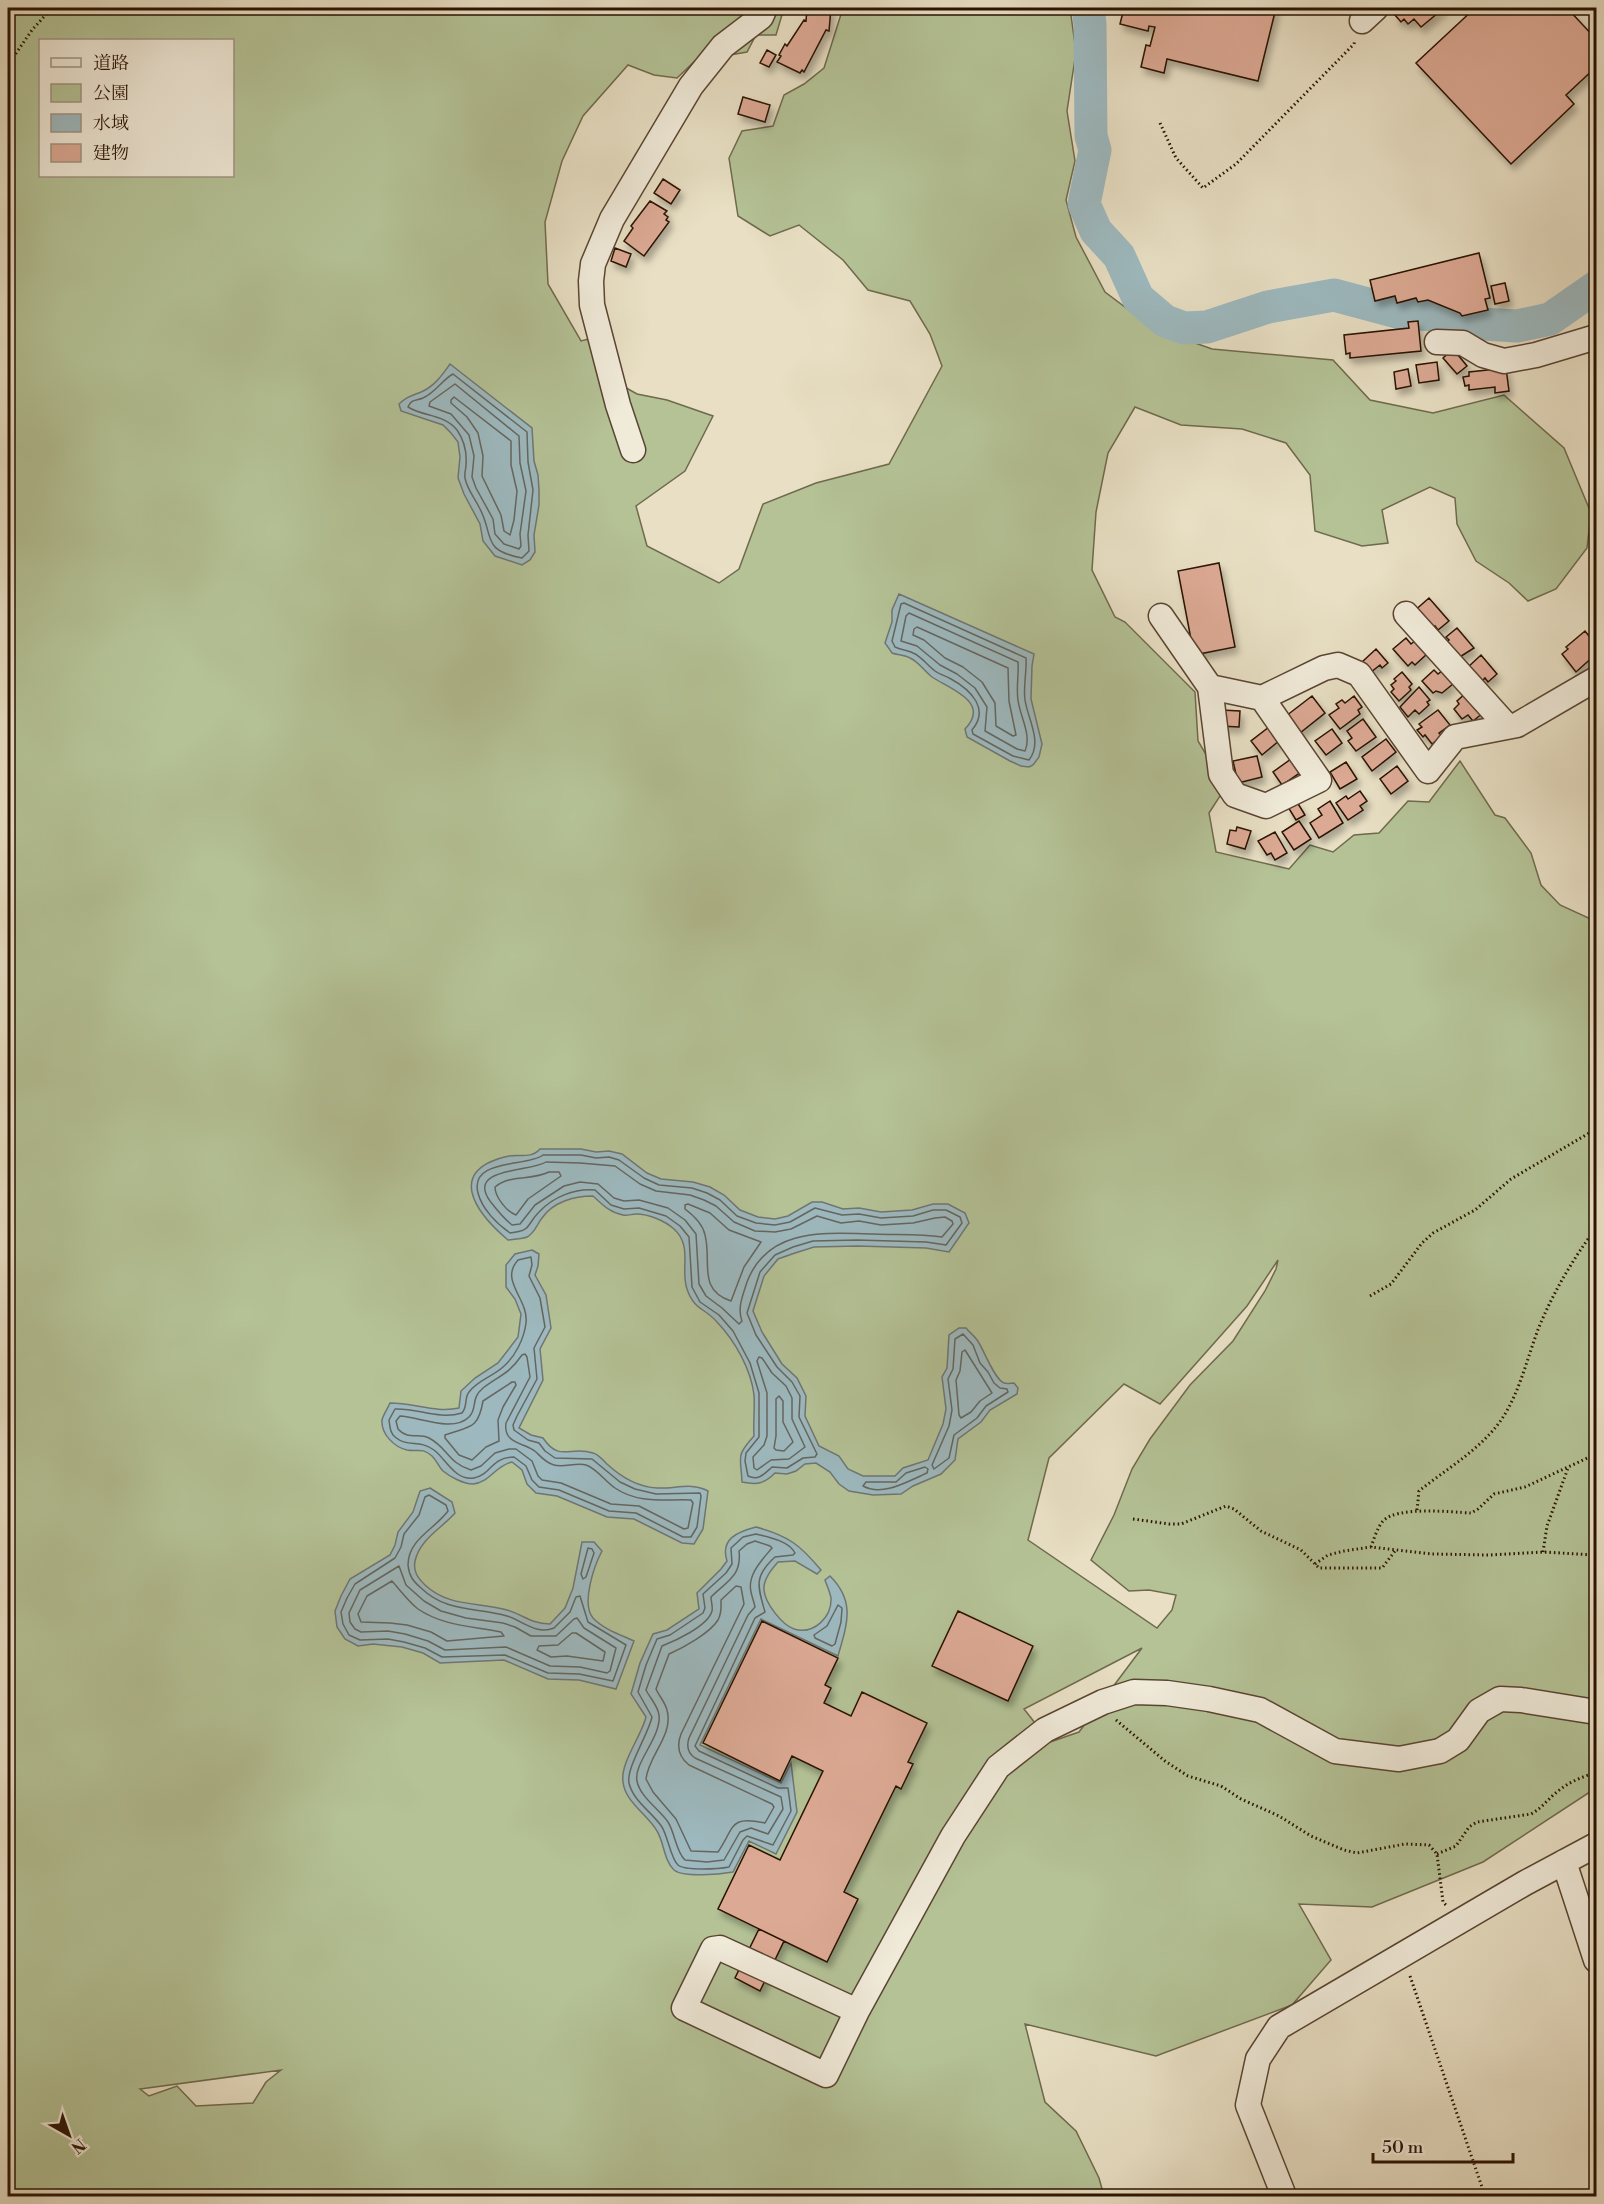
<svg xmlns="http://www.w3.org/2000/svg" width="1604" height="2204" viewBox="0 0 1604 2204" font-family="'Libre Bodoni','Noto Serif JP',serif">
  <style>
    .green { fill: #b4c296; stroke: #6f6a4c; stroke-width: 1.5; fill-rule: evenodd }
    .water { fill: #9db9bf; stroke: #6f7673; stroke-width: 1.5 }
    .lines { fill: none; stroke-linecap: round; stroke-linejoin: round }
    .shore { stroke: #646660; stroke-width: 1.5 }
    .river { stroke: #9db9bf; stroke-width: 33 }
    .building { fill: #dca994; stroke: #2a1202; stroke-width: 1.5; filter: url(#shadow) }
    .minor-casing { stroke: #5a4532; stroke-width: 27 }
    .path { stroke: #2a1202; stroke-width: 3; stroke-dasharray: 1.5 3; stroke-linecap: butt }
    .minor { stroke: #f0ead9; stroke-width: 24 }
  </style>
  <defs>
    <filter id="shadow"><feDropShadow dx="3.5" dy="6" stdDeviation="3" flood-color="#0004"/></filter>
  </defs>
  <rect width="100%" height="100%" fill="#e8dfc4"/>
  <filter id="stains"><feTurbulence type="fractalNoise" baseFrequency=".00333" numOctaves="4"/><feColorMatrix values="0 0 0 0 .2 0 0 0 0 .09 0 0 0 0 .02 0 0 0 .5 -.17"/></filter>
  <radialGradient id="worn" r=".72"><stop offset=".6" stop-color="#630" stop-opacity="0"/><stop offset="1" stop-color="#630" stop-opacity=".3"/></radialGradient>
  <!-- green -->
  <path class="green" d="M8,8H784L776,35H756L747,52L695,61L677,78L654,75L628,65L583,116L562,161L545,222L548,284L581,341L597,337L605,376L637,394L667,400L713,416L685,471L636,506L647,546L719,583L739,569L763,504L816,483L889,464L942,366L930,334L910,301L868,290L843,260L799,225L770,236L738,216L729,158L742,131L773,126L784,95L804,84L824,68L843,8H1070L1076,52L1067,111L1075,161L1066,200L1076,237L1105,292L1153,328L1212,349L1333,360L1370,400L1433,413L1504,395L1564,448L1591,513L1587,548L1556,589L1528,601L1509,583L1476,561L1457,524L1455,498L1430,487L1382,510L1388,543L1362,546L1315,531L1310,475L1286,443L1242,429L1181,425L1135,407L1108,453L1096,512L1092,570L1115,617L1125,622L1195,692L1198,741L1210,761L1222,793L1209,813L1216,852L1289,869L1310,845L1333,852L1354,835L1379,833L1408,801L1429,802L1460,761L1495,815L1505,818L1531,853L1541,885L1560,905L1593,920L1596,926V1788L1483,1862L1372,1907L1299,1904L1331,1960L1292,2005L1156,2056L1025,2024L1045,2102L1076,2131L1099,2178L1104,2196H8ZM40,40H232V176H40ZM1278,1260L1276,1269L1265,1291L1233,1341L1190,1385L1150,1439L1132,1469L1114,1515L1091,1560L1129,1591L1149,1590L1176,1595L1172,1610L1157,1628L1028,1540L1049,1458L1124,1384L1160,1404L1247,1306ZM1142,1648L1079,1732L1050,1742L1024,1709ZM281,2070L266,2082L253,2103L196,2106L177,2086L149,2096L140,2089Z"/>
  <!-- water -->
  <path class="water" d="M450,364L532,428L534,461L538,475L539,490V505L534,535L535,552L530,560L522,565L495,556L483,541L480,524L464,494L458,478L460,457L458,442L451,433L443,425L401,411L399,404C408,396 411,396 421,392C435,386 442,375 450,364Z
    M899,594L1034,654L1032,666L1031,699L1042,744L1039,757L1033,765L1029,767L1021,766L1010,761L967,737L965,729C991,702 950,689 932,677C924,671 919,662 910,658C905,655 897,655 892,653L885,643L892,622V610Z
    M540,1149H581L596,1152L609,1151L622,1154L647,1173L661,1179L693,1182L710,1187L724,1195L740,1210L758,1217L775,1219L788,1216L812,1202H822L843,1209L859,1208L881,1212L912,1210L933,1204H948L965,1213L969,1223L949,1252L926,1248L858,1246L814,1247L795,1253L778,1259L764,1276L753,1311L762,1332L782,1364L797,1378L806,1396L805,1416L819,1446L839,1456L848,1469L863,1476H895L903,1468L928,1460L943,1424L946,1409L942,1377L947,1368L949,1335L959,1328H966C970,1333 976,1337 979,1343C984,1351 995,1380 1004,1383C1007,1384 1011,1383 1014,1383L1018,1388L1017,1394L990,1410L981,1422L958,1439L955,1460L941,1474L913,1486L901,1494L873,1495L849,1491L839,1484L830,1472L816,1463L805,1464L796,1471L787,1474L775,1473C764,1484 757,1485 742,1482C741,1456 735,1457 754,1436C753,1423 755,1409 754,1395C751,1369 735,1341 717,1322C705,1308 694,1310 687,1289C680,1269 693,1246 674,1229C665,1221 649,1214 636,1214C632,1214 627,1216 623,1215C610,1213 602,1204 593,1196C574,1196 553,1202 542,1218C537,1224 535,1233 527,1237C522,1239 514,1239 508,1240C475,1212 445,1170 509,1156C520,1154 531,1159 540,1149Z
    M532,1250L539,1254L538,1266L535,1275L546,1295L551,1328L540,1349L543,1380L519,1428L531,1435L543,1438C560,1463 570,1445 593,1453C598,1454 603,1460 607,1464C621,1477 638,1487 657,1488C675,1489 692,1482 708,1491L703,1529L694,1544L682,1543L634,1519L607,1517L557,1496L536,1493L527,1484L522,1470L512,1462C495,1466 489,1483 473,1484C464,1484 450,1477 443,1471C439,1467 437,1461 432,1456C422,1447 417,1452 407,1450C394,1447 381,1434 382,1420C383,1415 388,1408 390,1403C414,1403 436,1413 459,1408L461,1391L475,1378L498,1363L518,1337L521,1314L515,1299L506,1287V1265L515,1254Z
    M430,1488L452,1502L455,1513C441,1529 420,1539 415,1561C413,1572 418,1578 425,1585C448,1607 479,1602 507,1610C526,1616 529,1623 550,1624L565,1608L573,1588L582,1542H594L602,1551C594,1566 581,1604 593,1618C603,1629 621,1635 634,1641L616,1689L579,1680L548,1679L504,1660L440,1663L423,1653L402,1647L373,1644L358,1646L345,1639L337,1627L335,1611L341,1596L350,1579L390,1555L395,1545L398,1532L413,1512L420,1491Z
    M756,1527C789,1536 800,1545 821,1570L817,1574L795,1561L778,1562C772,1569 763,1579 764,1590C765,1603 782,1625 794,1629C814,1635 832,1617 831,1598C830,1592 827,1586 825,1580L830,1576C856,1602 847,1624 838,1656L761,1619L700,1745L781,1783L791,1763L797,1812L776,1854L749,1841L733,1872C721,1874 684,1878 674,1870C664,1861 664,1842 657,1831C648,1815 625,1802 623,1782C620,1763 641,1737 646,1717L631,1694L640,1663L653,1634L667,1630L699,1609L697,1593L721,1569L727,1561C720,1539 737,1532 756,1527Z"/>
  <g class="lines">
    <!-- shore -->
    <path class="shore" d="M453,374L527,432L528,462L533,490L528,535L529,551L522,558C480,550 495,536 479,507C474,497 467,489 465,478C464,474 466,469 466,465C467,452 464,440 457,430C444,414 424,417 408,407C411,399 416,401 423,398C436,392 443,379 453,374Z
      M455,384L519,436L520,463L526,491L520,534L521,546L519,549L504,544L495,534L493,519L476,488L472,477L474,456L469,435L451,414L429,406L430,402Z
      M454,397L511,441V465L517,491L514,520L510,535L504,531L501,515L482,476L483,456L478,433L467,417L451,403V400Z
      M904,603L1026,658C1027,671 1023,687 1025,700C1028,720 1043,742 1029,760L1013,756L973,734L972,730C990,709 971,690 951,679C946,676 939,674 935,671C927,665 921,656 913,653C908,650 901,650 895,647L892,641L901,604Z
      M909,613L1018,662C1019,674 1016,688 1018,700C1020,717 1032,735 1025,751L1017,749L985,731L987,707L975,688L957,674L940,665L917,646L901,641L906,616Z
      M917,627L1008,668L1009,701L1016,735L1013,736L996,726L995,703L982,682L963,667L945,658L924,640L913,635L914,629Z
      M543,1155H581L596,1158L609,1157L619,1160L644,1178L659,1185L692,1188L707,1193L720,1200L737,1216L756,1223L775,1225L790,1222L815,1208L842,1215L859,1214L881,1218L913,1216L933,1210H946L960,1217L962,1223L946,1245L926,1242L857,1240L813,1241L793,1247L775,1255L760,1272L747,1313L756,1335L777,1367L792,1382L800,1396L799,1417L817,1454L815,1457L803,1458L787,1468L772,1467C764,1474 759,1481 748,1476L745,1461L746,1453L759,1437V1393L750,1363L733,1331L719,1315L700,1302L692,1287L689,1237L680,1226L666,1216L639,1208L624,1209L611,1205L595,1190C575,1188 553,1197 539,1212C526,1225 532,1231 510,1233C497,1224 482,1209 478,1193C469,1158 529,1167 543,1155Z
      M546,1162L580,1163L615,1166L640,1184L656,1191L690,1195L704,1200L716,1206L734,1222L755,1231L775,1232L791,1229L817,1216L841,1223L859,1221L881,1225L913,1223L935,1218L945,1217L952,1221L953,1224L942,1237C919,1234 897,1235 874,1234C825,1233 768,1227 747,1282C743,1295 737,1308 742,1321L739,1324L722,1308L706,1296L699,1284L696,1234L685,1220L668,1208L639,1200L624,1201L614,1198L598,1184L580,1182L564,1186L535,1205L520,1224L512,1225C503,1218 497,1210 490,1201C466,1167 531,1172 546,1162Z
      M549,1172H559L561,1176L528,1199L516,1215C507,1212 495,1197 495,1187C510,1174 531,1181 549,1172Z
      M688,1204L710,1213L729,1230L761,1242L744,1267L731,1301C697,1290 712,1261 705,1235C703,1224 693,1215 685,1209V1205Z
      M531,1257L532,1265L529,1276L540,1298L545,1327L534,1348L537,1379L517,1416L513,1425L514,1430L528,1440L539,1443L545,1451L555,1458L592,1459L620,1482L635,1489L656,1494L700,1493L701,1496L697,1527L691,1537H683L636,1513L609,1511L559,1490L539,1487L532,1480L526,1466L514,1457C491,1457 491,1475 474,1478C455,1481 446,1459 434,1450C419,1439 408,1448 395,1437C390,1433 390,1427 389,1420L395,1409C418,1408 438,1420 462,1413C468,1406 464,1398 469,1392C478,1380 492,1377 503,1367C515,1357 524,1339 526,1323C529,1299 499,1281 518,1260Z
      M963,1334L973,1345L980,1363L988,1372L994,1383L1000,1388L1007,1389L1008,1392L986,1406L977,1418L954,1435L949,1458L934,1469L932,1465L949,1426L952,1410L948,1379L953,1369L955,1339Z
      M965,1350L992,1393L980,1401L971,1412L961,1418L959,1415L956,1380L960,1371L962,1352Z
      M525,1354L527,1357L530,1377L506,1423C503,1445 525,1442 536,1452C541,1457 546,1463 554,1465C564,1468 576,1462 586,1465C596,1468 606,1482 615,1488C638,1504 665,1499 691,1500L693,1503L688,1528L684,1529L639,1506L611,1504L561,1483L542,1480L538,1476L532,1461L516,1449H509L495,1453L481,1466L471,1470C448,1463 448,1448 429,1438C418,1432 409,1441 398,1429L396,1421L400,1416C419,1417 453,1433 469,1417C478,1408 470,1399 483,1388C500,1375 508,1375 522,1355Z
      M759,1357L762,1358L772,1373L786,1386L792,1398V1419L805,1447L789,1459L771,1460L757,1470L754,1468L753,1457L764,1445L767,1436V1393L757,1361Z
      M512,1382H515L516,1385L503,1407L498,1420L499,1441L486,1447L472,1460L459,1455L445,1438V1435C470,1426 478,1430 483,1401Z
      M779,1396L783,1401V1422L793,1442L784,1451L776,1450L774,1448L776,1436V1399Z
      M925,1467L928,1469L927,1473C908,1481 883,1497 863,1486L866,1482H896L906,1473Z
      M429,1495L446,1505L448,1511C435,1529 408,1539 408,1565C409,1576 413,1581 421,1588C447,1613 476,1607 507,1616C523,1621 536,1635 554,1628L570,1612L576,1597L580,1596L588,1622L626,1645L613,1681L579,1674L548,1673L505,1655L442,1657L425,1648L404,1642L388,1639L360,1640L349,1635L343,1624L341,1612L347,1598L355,1584L395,1558L401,1547L404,1534L419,1515L425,1497Z
      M756,1534C769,1537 789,1541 795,1553L793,1555L775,1557C753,1577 758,1587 765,1612L755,1618L695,1746L699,1751L778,1788H788L791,1811L773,1845L747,1836L743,1840L729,1867C719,1869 685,1871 678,1865C671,1859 668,1837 662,1827C652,1812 633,1801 629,1783C626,1768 648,1735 652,1717L638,1692L646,1665L657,1639L670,1635L703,1613L705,1608L703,1594L726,1573L732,1564L731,1548L743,1537Z
      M755,1541L770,1546L772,1548C762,1560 747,1575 751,1592C752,1597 754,1602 755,1607L748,1615L689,1738C686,1747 688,1753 695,1758L781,1797L783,1809L768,1834L751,1828L740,1832L724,1860L707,1862L685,1860C676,1852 675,1833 668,1822C659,1809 640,1797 637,1781C633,1764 662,1736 659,1715C658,1706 650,1698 646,1690L662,1646C675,1641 708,1626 712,1611C713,1607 711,1601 711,1597C727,1581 742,1576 739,1551L747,1544Z
      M588,1548L592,1549L594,1553L586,1577L583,1579L581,1574Z
      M399,1566L406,1585L424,1601L441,1611L466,1618L503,1623L515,1627L531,1636H556L574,1619L577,1618L584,1628L616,1648L610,1671L607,1673L580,1667L550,1666L506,1647L445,1650L428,1641L405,1634L388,1631L361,1632L355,1629L350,1622L349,1613L360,1590Z
      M392,1581C400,1590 408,1601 418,1609C443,1626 472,1626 501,1632L504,1636L447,1641L431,1632L407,1625L390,1623L361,1622L358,1614L367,1596Z
      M736,1586L741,1587L744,1604L681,1734C676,1747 679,1757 689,1765L772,1804L774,1807L765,1823C729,1815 735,1827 718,1852L691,1851L676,1819L653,1792L646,1779C648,1756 674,1735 667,1710C665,1702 659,1696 656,1689L669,1654C683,1648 710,1633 718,1620C722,1613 721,1607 721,1600Z
      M838,1605L842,1608L841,1622L835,1644L832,1646L815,1638L814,1635L827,1626Z
      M572,1633H576L605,1652L603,1661L567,1656L551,1657L537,1650L539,1646L558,1645Z"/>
    <!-- river -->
    <path class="river" d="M1088,8L1090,24L1091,136L1095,150L1084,204L1096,231L1119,256L1138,298L1165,321L1184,328L1207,327L1268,307L1334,295L1401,313L1434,315L1483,324L1517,326L1550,319L1596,287"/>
  </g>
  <!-- building -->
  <path class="building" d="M807,8H831L829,31L826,30L804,72L802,70L800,73L777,62L781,56L779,55L785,44L787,46L804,20L806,21Z
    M1124,8H1276L1258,81L1167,59L1164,73L1141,67L1146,45L1150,46L1155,27L1149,26L1148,31L1120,24Z
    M1403,8H1444L1421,27L1414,19L1408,24L1404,19L1401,22L1395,15Z
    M1475,8H1567L1596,39V67L1566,95L1574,104L1511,164L1416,63Z
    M767,50L776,55L769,67L760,63Z
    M743,97L770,105L765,122L738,114Z
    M663,179L680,190L671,204L654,193Z
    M650,201L667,211L664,214L668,217L666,220L669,222L644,256L624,241L633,228L631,226Z
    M615,248L631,254L626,267L611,261Z
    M1479,253L1490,298L1485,299L1488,310L1462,316L1460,313L1428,300L1418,302L1416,298L1397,303L1395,296L1375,301L1370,280Z
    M1505,283L1509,301L1495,304L1491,286Z
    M1418,321L1421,351L1350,358V353L1346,354L1344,335L1409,328L1408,322Z
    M1453,349L1467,366L1457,374L1443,358Z
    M1437,362L1439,380L1419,383L1416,365Z
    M1506,368L1509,391L1495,393V387L1469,390V385L1465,386L1463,377L1469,376V372Z
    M1408,369L1411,386L1396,389L1394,372Z
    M1219,563L1235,647L1194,655L1178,571Z
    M1429,598L1449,621L1438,630L1435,626L1430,631L1413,612Z
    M1457,628L1474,648L1455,660L1443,645L1449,640L1446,637Z
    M1585,631L1596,645V654L1576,672L1562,654L1568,649L1566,647Z
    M1406,638L1411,644L1416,640L1428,653L1415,665L1412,662L1408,666L1393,649Z
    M1376,649L1388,663L1382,668L1380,665L1371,672L1362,662Z
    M1481,655L1497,674L1488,682L1485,678L1480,683L1467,668Z
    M1434,670L1438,674L1442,671L1453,684L1442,693L1436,691L1433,693L1422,681Z
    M1402,672L1412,684L1409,687L1411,690L1399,701L1391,692L1394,689L1391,685L1396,681L1394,679Z
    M1419,687L1430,700L1427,702L1429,705L1419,714L1415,710L1408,717L1400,707Z
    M1466,693L1483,713L1473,721L1468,715L1462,719L1454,709L1459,704L1457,701Z
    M1312,696L1325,713L1300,733L1286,716Z
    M1354,696L1362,707L1358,710L1360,714L1340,729L1329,715L1339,708L1336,704L1342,700L1345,703Z
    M1221,710L1240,711L1239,727L1220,726Z
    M1438,710L1450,725L1439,733L1442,736L1432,744L1425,735L1423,737L1417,730L1422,727L1419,724Z
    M1363,719L1376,737L1356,751L1348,741L1352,738L1347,731Z
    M1269,727L1280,740L1262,755L1251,741Z
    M1332,729L1342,743L1326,755L1315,741Z
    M1386,739L1396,752L1372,771L1362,757Z
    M1257,756L1262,777L1238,783L1233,761Z
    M1291,759L1301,772L1282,785L1273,772Z
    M1346,762L1357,779L1340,789L1330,772Z
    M1397,766L1408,781L1391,794L1380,779Z
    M1360,791L1367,801L1360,806L1363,810L1348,820L1336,803L1346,796L1348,799Z
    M1330,801L1343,823L1319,838L1310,823L1322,815L1318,809Z
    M1297,802L1305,815L1296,820L1288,807Z
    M1299,821L1311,839L1294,850L1282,832Z
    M1237,827L1251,831L1245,849L1227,844L1230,830L1236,831Z
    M1275,832L1287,853L1275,860L1271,853L1267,855L1258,841Z
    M958,1611L1033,1646L1008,1701L932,1666Z
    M762,1621L838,1658L825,1685L831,1688L824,1703L851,1716L862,1692L927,1723L908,1762L913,1764L901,1789L896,1786L844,1892L858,1899L827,1962L718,1909L749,1845L780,1860L823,1771L792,1756L780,1781L703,1743Z
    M759,1929L784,1941L760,1991L735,1978Z"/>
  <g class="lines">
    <!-- minor casing -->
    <g class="minor-casing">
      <path id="minor" d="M1362,21L1376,8
        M1437,342L1463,343L1483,355L1504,361L1536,355L1596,337
        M633,450L618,405L592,305L591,281L593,264L612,219L691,86L723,46L761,17L765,8
        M1406,614L1507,726
        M1161,616L1210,687L1262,698
        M1210,687L1221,774L1235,795L1266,806L1319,780L1262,698L1324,668L1338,665L1359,674L1428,771L1455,737L1517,725L1596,679
        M1564,1862L1596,1960
        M857,2011L720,1948L713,1949L684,2008L826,2075L857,2011L953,1836L998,1767L1045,1730L1103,1702L1134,1692L1167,1693L1209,1699L1260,1710L1335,1751L1399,1759L1440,1751L1458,1740L1479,1711L1500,1699L1521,1700L1596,1712
        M1284,2196L1248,2105L1258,2059L1279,2027L1525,1883L1596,1845"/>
    </g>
    <!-- path -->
    <path class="path" d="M8,65L32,30L52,8
      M1160,123L1176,158L1203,188L1236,164L1354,44L1355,40
      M1370,1296L1391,1284L1422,1243L1433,1233L1475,1210L1511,1179L1596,1129
      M1417,1510L1419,1491C1445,1470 1478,1451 1499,1423C1519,1396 1527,1358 1539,1327C1554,1291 1573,1259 1596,1228
      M1133,1519L1169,1524H1181L1226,1506L1234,1509L1261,1531L1301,1550L1319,1568H1382L1395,1551
      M1371,1547C1374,1539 1377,1528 1383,1521C1397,1506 1451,1512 1471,1513L1478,1509L1494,1494L1525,1487L1596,1454
      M1543,1552L1547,1526L1568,1468
      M1315,1564L1328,1555L1344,1551L1371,1547L1432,1554L1489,1555L1543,1552L1596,1555
      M1116,1720L1165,1761L1188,1776L1221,1786L1241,1799L1279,1816L1311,1836L1344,1850L1357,1853L1405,1844L1429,1845L1437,1854L1443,1902L1446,1905
      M1437,1854L1456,1846L1469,1827L1477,1822L1531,1814C1542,1808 1548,1799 1557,1792C1568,1782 1583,1777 1596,1772
      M1410,1976L1485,2196"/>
    <!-- minor -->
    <use href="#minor" class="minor"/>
  </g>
  <!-- margin -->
  <rect width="1604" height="2204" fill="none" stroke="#e8dfc4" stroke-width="30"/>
  <rect x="9" y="9" width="1586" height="2186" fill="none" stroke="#2a1202" stroke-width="3"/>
  <rect x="15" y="15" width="1574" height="2174" fill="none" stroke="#2a1202" stroke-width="1.5"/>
  <!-- legend -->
  <rect x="39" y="39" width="195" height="138" fill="#f0ead9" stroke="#a19483" stroke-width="1.5"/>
  <rect x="51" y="58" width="30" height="9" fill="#f0ead9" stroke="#a19483" stroke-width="1.5"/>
  <text x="93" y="69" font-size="18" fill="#2a1202">道路</text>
  <rect x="51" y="84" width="30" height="18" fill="#b4c296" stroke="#a19483" stroke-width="1.5"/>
  <text x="93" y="99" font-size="18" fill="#2a1202">公園</text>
  <rect x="51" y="114" width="30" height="18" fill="#9db9bf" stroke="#a19483" stroke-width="1.5"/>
  <text x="93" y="129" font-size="18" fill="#2a1202">水域</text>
  <rect x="51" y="144" width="30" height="18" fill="#dca994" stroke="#a19483" stroke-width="1.5"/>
  <text x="93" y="159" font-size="18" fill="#2a1202">建物</text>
  <!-- north arrow -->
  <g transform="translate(69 2135) rotate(140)" stroke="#f0ead9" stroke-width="4.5" paint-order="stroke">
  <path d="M0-4.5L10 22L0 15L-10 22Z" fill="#2a1202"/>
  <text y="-9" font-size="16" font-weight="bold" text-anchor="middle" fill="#2a1202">N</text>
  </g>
  <!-- scale -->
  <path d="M1373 2153v9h140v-9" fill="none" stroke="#2a1202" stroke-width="3"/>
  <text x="1382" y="2153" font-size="18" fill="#2a1202" stroke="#f0ead9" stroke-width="4.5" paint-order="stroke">50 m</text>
  <rect width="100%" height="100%" filter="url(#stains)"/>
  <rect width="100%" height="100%" fill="url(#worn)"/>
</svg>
